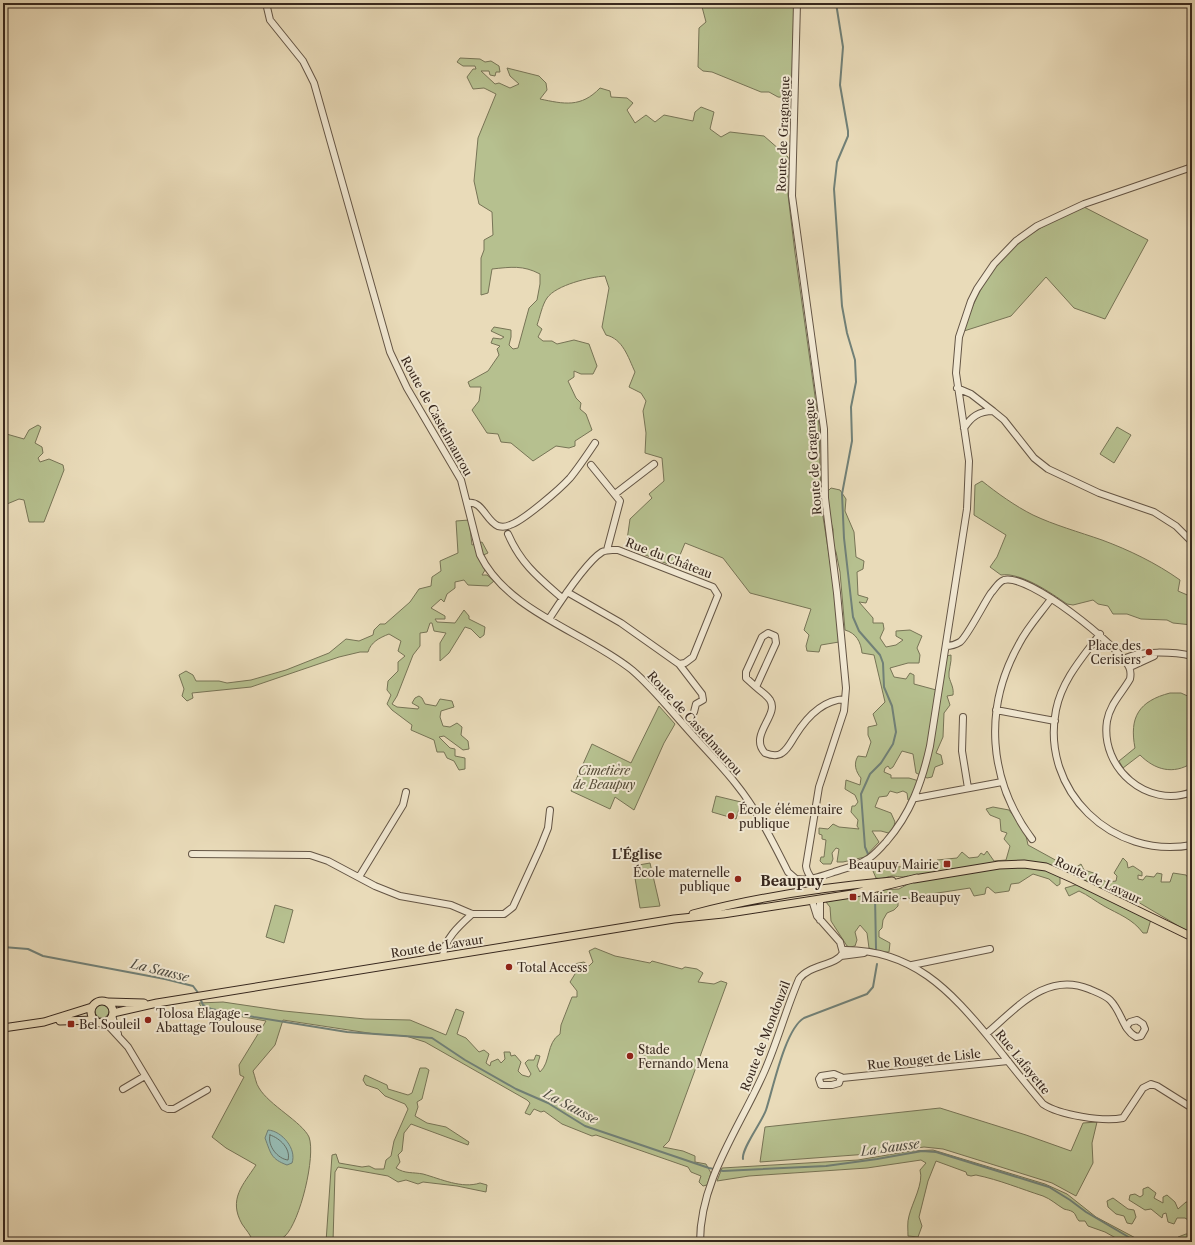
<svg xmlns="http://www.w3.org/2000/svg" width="1195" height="1245" viewBox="0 0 1195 1245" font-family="'Libre Caslon Text',serif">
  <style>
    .green { fill: #b6c08f; stroke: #777456 }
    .water { fill: #97bbb3; stroke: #718077 }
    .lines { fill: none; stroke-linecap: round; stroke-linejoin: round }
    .shore { stroke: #687268; stroke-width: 1 }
    .stream { stroke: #718077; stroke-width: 2 }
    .minor-casing { stroke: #645545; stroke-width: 8 }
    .major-casing { stroke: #38281e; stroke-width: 9 }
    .minor { stroke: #f1e8d2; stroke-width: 6 }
    .major { stroke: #e9dbb9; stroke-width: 7 }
    .poi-dot { fill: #8f2418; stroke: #f1e8d2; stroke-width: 1.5 }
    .labels { text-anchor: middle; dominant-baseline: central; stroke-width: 4; stroke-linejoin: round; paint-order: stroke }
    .street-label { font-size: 12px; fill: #38281e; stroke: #f1e8d2 }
    .poi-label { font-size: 12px; fill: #38281e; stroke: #f1e8d2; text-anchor: start }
    .park-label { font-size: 12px; font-style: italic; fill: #584e3a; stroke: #f1e8d2 }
    .neighbourhood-label { font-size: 13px; font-weight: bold; fill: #38281e; stroke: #f1e8d2 }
    .water-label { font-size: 13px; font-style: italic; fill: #504d43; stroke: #f1e8d2 }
    .quarter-label { font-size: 14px; font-weight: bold; fill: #38281e; stroke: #f1e8d2 }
  </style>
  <rect width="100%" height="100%" fill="#e9dbb9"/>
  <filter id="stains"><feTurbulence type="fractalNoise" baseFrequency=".005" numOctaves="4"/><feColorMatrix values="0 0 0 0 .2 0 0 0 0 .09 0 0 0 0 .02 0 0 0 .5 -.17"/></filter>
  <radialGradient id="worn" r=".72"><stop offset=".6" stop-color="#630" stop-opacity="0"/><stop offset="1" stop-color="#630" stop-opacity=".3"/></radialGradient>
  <!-- green -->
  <path class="green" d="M701,3H794L792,98L778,97L769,92H761L712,72L703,71L698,67L699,28L706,22Z
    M460,58L480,59L485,62L491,61L499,66L500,72H496L495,76L490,75L489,71H481L495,84L499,83L510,88L519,84L510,76L507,68L539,76L546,83L547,90L540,99C564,104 581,108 600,88L610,91L611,97L627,98L633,103L627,110L635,123L646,115L655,122L664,115L693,121L695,112L701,107L714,112L710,129L721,137L730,132L764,136L788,157V195L795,253L819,425L821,504L833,580L839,642L821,645L819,652L807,651L806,646L809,635L804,630L811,609L750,593L723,558L685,543L675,567L626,547L630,519L652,498L649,494L664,481L662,458L645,453L646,433L643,411L646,401L641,393L629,387L635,372C628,357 623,339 606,335L602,327L609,288L605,276C590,277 556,285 547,298C542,305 540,317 537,325L542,329L538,337L543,341H552L557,344L574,340L589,344L597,366L593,374H581L574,371V377L568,381L576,398L581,403L580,409L586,414L592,430L575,441V446L569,448L556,446L533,461L511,443L501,442L498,434L487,433L472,410L479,401L481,387H470L468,382L488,371L499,355L497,349L500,346L491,343L493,338L501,339L504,337L491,331L494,327L511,330V337L509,345L513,349L518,348L529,308L537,300L540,284V274C523,265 511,267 492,269L488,293L481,295V258L484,250V240L493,235L492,212L479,204L474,181L478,138L496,94L484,88L473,89L467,77L473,69H476L475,66H463L457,62Z
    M1084,207L1148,240L1105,319L1074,308L1046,277L1011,316L964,331C983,265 1022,231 1084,207Z
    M38,425L41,427L35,443L42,447L43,453L38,458L40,462L49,459L63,465L64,470L44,522H29L24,500L19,499L7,504L3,502V433L24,439L29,430Z
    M1117,427L1131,435L1114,463L1100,454Z
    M982,481C997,493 1015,506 1033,515C1054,525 1079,532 1102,540C1129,550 1156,563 1180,580L1178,591L1192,597V625L1173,623L1167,620L1141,619L1127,614H1113L1108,606L1098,604L1093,600L1073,605L1067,604C1051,593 1021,572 1001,575L990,567L997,557L1006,535L974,515L975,485Z
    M831,488L840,490L846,499L845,511L854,532L856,557L864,561L863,569L857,572L858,595L868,598L866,603L859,602L873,618V623H883L884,629L880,638L886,647L896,645L903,640L896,636V631L910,630L922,636L917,648L920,655L919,663H908L890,668L894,677L906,679L910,673L914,675V684L940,691L946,656L951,655C952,662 948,671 949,677C951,684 954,688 953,695L947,696L950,705L944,713L943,737L936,753L941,755L943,764L935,767L932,777L927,778L916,773L913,754L902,751L893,767L890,769L888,766L885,768L884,772L891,775V778H909L919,781L913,801L908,800L907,793L903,791L897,793L890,791L887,796L879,797L875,807L891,813L895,822L892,834L881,831H872L879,842L865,857L843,862H837L839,849L836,848L832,853L833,859L831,864H823L820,861L821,857H824L826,840L822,839V835L819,834V828L828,829L833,824L839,827L859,829L857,826L858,820L851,812L852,806H855L858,802L855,795L845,789L846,780L860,785L861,778C856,772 853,764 858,756L866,757L871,742L868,735V727L877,725L873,714L885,702L874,655L862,653C861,642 856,633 845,630L840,572L836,552L833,546V529L825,503L827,492Z
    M469,520L472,545L482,542L488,553L479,557L485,570L482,575H487L494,581L488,586L468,585L464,580L455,582V588L447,594L444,602L441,599L431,608L445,616V619H435L437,622L455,623L464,610L469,616V619L485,627L484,635L480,638L471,629L465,627L449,653L440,661V643L446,633L434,631L432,623H430L427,632L420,633V646L413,655L397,696L392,704L397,707L418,709L419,707L412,703L415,698L419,696L422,698L425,704L436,706L440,699L452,701L454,707L441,711L440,717L443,726L450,727L457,723L462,727L461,735L468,741L469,749L463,750L444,736L439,737L450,748L455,749V756L465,758V769L459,770L454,761L447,758L444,752H437L434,740L411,730L412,725L392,710L387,704L391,695L387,690L388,681L398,671V662L405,656L398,651L401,641L389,634C379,638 371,642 368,652H360L339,657L251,687L192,693L193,698L187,701L182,696L184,689L179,675L186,671L193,675L196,681H219L227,683L251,680L286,670L329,653L346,639L359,641L373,635L374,630L380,624H385L410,602L419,589L431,586L432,577L441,571L440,561L458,553L456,521Z
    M1170,693H1181L1192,698V763C1173,775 1155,770 1140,755L1123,768L1119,761L1135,748C1129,717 1139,701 1170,693Z
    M659,706L675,724L664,743L634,810L615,797L610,809L571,791L592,744L631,763Z
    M716,796L741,802L736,819L712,812Z
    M993,807L1009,810L1025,831L1028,845L1059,862L1075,868L1081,864L1084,870L1097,874L1098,878L1107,882L1116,881L1117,876L1114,873L1123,858L1127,862L1128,868L1133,866L1142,872V876L1138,875V879L1143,880L1146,876L1154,877L1157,873L1162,874L1161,882H1170L1173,873L1186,875L1189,879L1192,877V934L1138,902L1135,904L1137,909L1151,919L1147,933H1143C1133,919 1118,914 1104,906C1095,901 1088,895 1079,891L1069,896L1065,888L1079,884L1078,877L1064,873L1060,878V884L1057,886L1049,879L1033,874L1019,883L1011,884L1009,891L995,893L988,887L986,888L985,894L974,896L970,888L918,896L920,900L917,903L909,898L898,899V906L894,910L887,913L883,920L882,928L879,931V937L890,943L889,952H882L869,948L867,933L860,925L855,932L857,940L855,946L850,947L847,946L831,921L830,907L826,902L868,893L876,895L879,890L899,889L908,884V876C901,878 897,876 892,876C885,877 883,880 876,878L873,871L882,865L910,868L927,863L934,865L937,860L957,858L962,852L969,858L978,857L981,853L984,855L987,851L994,861L1006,860L1010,846L1004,839L1007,833L1001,831L1000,819L990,815L986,809Z
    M650,863L660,906L640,908L633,866Z
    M275,905L293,910L284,943L266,937Z
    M595,948L615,956L650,963L652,961L682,969L685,967L697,969L703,973L698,982L714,984L721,981L727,983L669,1141L663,1147L683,1151L695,1156V1162L706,1164L711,1173L707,1185L703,1186L699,1182L701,1176L691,1172L688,1167L596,1135L592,1136L562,1124L544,1111L541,1112L534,1109L530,1115L525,1113L530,1103L527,1100L425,1042L406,1036L375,1034L283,1020L275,1045L253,1071C255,1076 256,1084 259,1088C269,1105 302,1122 309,1137C316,1156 300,1222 285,1236C276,1244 264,1242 253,1242C251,1235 246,1230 242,1224C228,1199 243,1185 256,1165L226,1148L212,1137L244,1077L240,1075L239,1065L266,1021L238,1016L205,1014L199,1003L223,1002L284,1011L365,1019L410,1020L446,1035L456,1009L464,1012L457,1034L466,1038L479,1052L484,1050L489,1054L486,1063L490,1066L491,1062L498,1059L501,1063L505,1059L504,1052H510L511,1056L515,1055L521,1062L518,1071L522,1075L529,1077L531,1074L525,1063L528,1060H534L536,1055L540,1056L537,1066L540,1072C551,1062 546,1043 560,1034L561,1025L572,997H577V991L570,982L575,974L574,964L584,962L589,966L593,962L589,951Z
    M95 1011a7 7 0 1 1 14 0a7 7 0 1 1-14 0Z
    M420,1068H426L429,1070L422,1099L417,1102L418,1107L415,1116L427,1123L446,1127L469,1142L468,1145L411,1124L404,1133L402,1151L398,1155L400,1162L396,1168C405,1174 413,1172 423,1174C441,1179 462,1189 480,1183L487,1185L486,1192L457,1186L423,1182L418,1184L406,1180L398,1182L388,1176L338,1167L335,1172L333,1242H326L332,1155L336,1154L339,1163L362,1167L369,1166L375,1169H384L386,1160L391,1156L394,1141L408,1109L405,1104L385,1096L378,1089L366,1085L363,1080L365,1075L387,1085L388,1089L408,1095L412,1093Z
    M940,1108L1026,1135L1071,1151L1083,1123L1097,1122L1092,1143L1093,1163L1076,1196L1052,1183L943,1149L924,1147L882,1153L760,1162L765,1127Z
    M933,1150L1045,1184L1067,1194L1096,1217L1143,1242H1123L1105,1232L1088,1226L1085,1221H1079C1076,1218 1076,1214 1073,1212C1070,1210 1067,1210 1064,1209C1057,1205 1051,1199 1043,1196C1021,1189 1000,1180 976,1175L971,1176L967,1175L966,1172L936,1161L928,1181L919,1217L922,1226L918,1237L908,1236C908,1230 907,1222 909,1216C912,1203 924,1183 920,1170L926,1163L921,1160L867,1168L749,1176L717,1181L722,1168L858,1160L911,1151Z
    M1148,1187L1156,1193L1154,1198L1163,1203V1197L1167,1195L1175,1202L1178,1209L1186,1202H1192V1209L1189,1212L1190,1218L1188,1220L1185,1218H1177L1174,1224L1168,1222L1166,1213L1163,1214L1162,1218L1151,1209L1145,1210L1129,1200L1130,1195L1135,1194L1140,1197L1143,1195V1189Z
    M1113,1198L1128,1209L1134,1210L1136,1217L1132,1224L1127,1223L1124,1216L1116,1214L1108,1207L1107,1201Z
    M1186,1234H1192V1242H1179L1178,1237Z"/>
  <!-- water -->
  <path class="water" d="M268,1130C282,1131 297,1149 292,1163L287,1165C271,1159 271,1154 265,1138Z"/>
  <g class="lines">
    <!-- shore -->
    <path class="shore" d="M270,1135C280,1138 291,1149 288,1160C278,1159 267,1146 270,1135Z"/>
    <!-- stream -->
    <path class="stream" d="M836,3L843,47L840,85L848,131V136L837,162L834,189L842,306L847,333L855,360L856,382L851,407L852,441L842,494L844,538L853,617L859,631L880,655L883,663L884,687L892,706L896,732L893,744L881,763L870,774L861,794L865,847L868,854
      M875,896L876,949
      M3,947L28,949L43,956L165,979L193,986L199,994
      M200,998L203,1005L211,1009L254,1017L347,1032L432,1038L465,1060L516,1089L548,1103L585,1126L709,1168L723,1171L826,1166L877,1159L922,1151L936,1152L1049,1187L1070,1200L1086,1212L1137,1242
      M743,1159C741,1149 762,1122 766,1110C773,1089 785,1029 804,1018L867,994L873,987L877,964"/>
    <!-- minor casing -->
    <g class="minor-casing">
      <path id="minor" d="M266,3L270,20L303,61L314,83L390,352L407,388L461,480L480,555C508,612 585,632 632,670C653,688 671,711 690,732C705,749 722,766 736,784C757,810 773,842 788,872L796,879C809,881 822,876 834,872C845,868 857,866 866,860C874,856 880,848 886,842C911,813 922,782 930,746L967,509L969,461L956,373L959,337L971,301L977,289L994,264L1016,241L1037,226L1084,204L1192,167
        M797,3L792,196L824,429L825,498L837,593L846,688L844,711L819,787L806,866C807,877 816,880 818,890
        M957,388L971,394L993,411C979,411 971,417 964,428
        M993,411L1004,420L1034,458L1048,469L1099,493L1154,512L1176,526L1192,542
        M591,465L620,501L607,550
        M615,494L654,464
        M468,503C482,500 486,521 498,526C502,527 506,527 510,525C523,521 560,489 570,478C579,467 587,455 595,443
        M508,534C521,564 539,578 562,598
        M549,619C560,602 586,562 602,552C607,549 612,550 618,550L713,587L718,595L693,657L685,663L679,664L621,623L567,592
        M1100,634C1082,658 1062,680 1056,710C1040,791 1113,860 1192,845
        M946,646C951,646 955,645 960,642C967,637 984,603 991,593C995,589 998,582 1004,580C1028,573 1118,645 1129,667C1131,671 1131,674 1130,679C1122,693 1110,704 1107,721C1100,768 1147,809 1192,792
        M1124,659C1139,650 1175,652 1192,656
        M679,664L702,694L703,700L696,704L694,712
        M1130,667L1154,656
        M756,687L746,678V672L762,637L768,633L775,636L776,643L756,687C760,691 767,695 770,700C780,715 748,735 765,753C770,755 777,757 782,753C788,749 791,742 795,736C806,718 823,700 845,699
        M996,710L1055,721
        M963,717L962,751L968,788
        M916,798L1002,782
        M1032,839C988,780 983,708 1019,644C1027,628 1040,614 1051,599
        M192,854L310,855L328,861L375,886L400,896L451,905L472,914H504L513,907L540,848L548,828L550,810
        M359,877L403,805L406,792
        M820,899V920
        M843,950C912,949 950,990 991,1040C1008,1061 1025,1083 1043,1104C1059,1115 1103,1122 1123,1118L1143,1088L1151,1084L1157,1086L1192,1108
        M443,956C444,939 460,925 472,914
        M841,956L864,953
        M912,965L990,949
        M112,1016L118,1034
        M105,1022L128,1047L164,1107L168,1109H174L207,1090
        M986,1034C1016,1009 1046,971 1089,989C1096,992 1105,995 1110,1000C1122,1012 1122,1029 1136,1037L1141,1036L1145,1029L1143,1024L1137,1020L1130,1022L1126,1027
        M834,1074L841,1077L839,1083L832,1085H821L819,1079L821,1076Z
        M842,1078L1008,1061
        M123,1089L145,1076
        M700,1242C700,1179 741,1126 765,1070C778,1040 786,1009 799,979C810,964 836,966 843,953L840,942L817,916L812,900"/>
    </g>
    <!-- major casing -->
    <g class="major-casing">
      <path id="major" d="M914,879L999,865L1024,864L1046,867L1073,879L1192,937
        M693,914C756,897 826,887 892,881
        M91 1012a11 11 0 1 1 22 0a11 11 0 1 1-22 0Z
        M108,1002L144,1003
        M113,1013L157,1003L558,938L674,919L723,914L852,894L917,878
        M60,1021L95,1020
        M3,1028L44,1022L92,1007"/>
    </g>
    <!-- minor -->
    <use href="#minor" class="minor"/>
    <!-- major -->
    <use href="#major" class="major"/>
  </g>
  <!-- markers -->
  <g class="poi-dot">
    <circle cx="1149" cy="652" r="4"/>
    <circle cx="731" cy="816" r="4"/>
    <rect x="943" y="860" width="8" height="8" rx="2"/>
    <circle cx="738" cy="879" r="4"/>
    <rect x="849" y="893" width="8" height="8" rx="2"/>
    <circle cx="509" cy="967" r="4"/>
    <circle cx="148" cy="1020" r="4"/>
    <rect x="67" y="1020" width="8" height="8" rx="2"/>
    <circle cx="630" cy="1056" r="4"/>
  </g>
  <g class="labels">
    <!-- street labels -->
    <g class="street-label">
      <text transform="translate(783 134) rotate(-88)">Route de Gragnague</text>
      <text transform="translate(437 416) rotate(61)">Route de Castelmaurou</text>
      <text transform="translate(813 457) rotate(-94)">Route de Gragnague</text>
      <text transform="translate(669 558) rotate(21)">Rue du Château</text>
      <text transform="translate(695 723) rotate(48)">Route de Castelmaurou</text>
      <text transform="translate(1098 880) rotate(25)">Route de Lavaur</text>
      <text transform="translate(437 946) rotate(-9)">Route de Lavaur</text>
      <text transform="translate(765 1036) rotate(-69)">Route de Mondouzil</text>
      <text transform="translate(924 1059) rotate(-6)">Rue Rouget de Lisle</text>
      <text transform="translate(1023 1062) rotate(51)">Rue Lafayette</text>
    </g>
    <!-- poi labels -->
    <g class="poi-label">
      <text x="1141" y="645" text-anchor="end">Place des<tspan x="1141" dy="14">Cerisiers</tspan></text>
      <text x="739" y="809">École élémentaire<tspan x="739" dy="14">publique</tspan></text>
      <text x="939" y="864" text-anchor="end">Beaupuy Mairie</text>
      <text x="730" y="872" text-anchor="end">École maternelle<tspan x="730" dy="14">publique</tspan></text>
      <text x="861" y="897">Mairie - Beaupuy</text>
      <text x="517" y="967">Total Access</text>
      <text x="156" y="1013">Tolosa Elagage -<tspan x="156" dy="14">Abattage Toulouse</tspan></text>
      <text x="79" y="1024">Bel Souleil</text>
      <text x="638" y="1049">Stade<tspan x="638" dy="14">Fernando Mena</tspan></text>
    </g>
    <!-- park labels -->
    <g class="park-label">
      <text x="604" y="770">Cimetière<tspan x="604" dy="14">de Beaupuy</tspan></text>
    </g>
    <!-- neighbourhood labels -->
    <g class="neighbourhood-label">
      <text x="637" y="854">L'Église</text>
    </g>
    <!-- water labels -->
    <g class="water-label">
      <text transform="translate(160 970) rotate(14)">La Sausse</text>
      <text transform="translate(571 1106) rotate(28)">La Sausse</text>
      <text transform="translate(890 1147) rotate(-8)">La Sausse</text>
    </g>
    <!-- quarter labels -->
    <g class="quarter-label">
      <text x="792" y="881">Beaupuy</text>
    </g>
  </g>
  <!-- margin -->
  <rect width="1195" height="1245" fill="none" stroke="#e9dbb9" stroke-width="16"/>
  <rect x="4" y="4" width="1187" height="1237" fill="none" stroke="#38281e" stroke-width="2"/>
  <rect x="8" y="8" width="1179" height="1229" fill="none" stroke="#38281e"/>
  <rect width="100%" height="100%" filter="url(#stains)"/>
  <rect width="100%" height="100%" fill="url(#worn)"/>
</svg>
